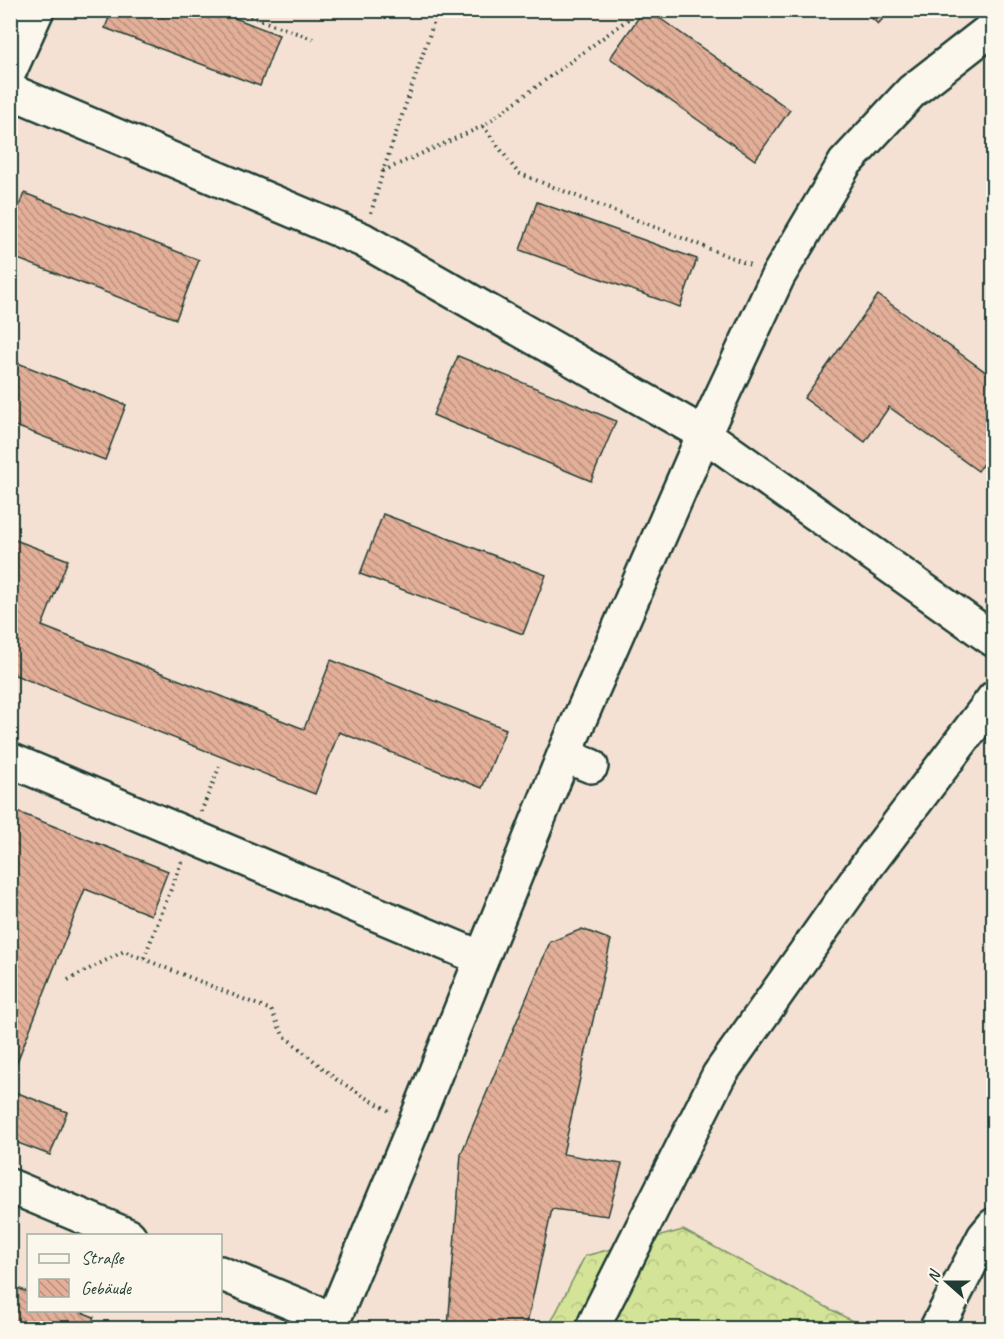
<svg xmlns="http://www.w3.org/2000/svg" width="1004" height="1339" viewBox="0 0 1004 1339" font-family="Caveat,sans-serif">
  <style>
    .forest { fill: url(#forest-crowns); stroke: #799066; stroke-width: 1.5 }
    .building { fill: url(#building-back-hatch); stroke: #1f3d34; stroke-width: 1.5 }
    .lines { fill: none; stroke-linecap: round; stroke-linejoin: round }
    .minor-casing { stroke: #1f3d34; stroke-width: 38 }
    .path { stroke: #1f3d34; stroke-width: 4; stroke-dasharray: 1.5 4.5; stroke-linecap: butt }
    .minor { stroke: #fbf7ec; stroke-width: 33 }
  </style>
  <defs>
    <pattern id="forest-crowns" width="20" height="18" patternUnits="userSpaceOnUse" patternTransform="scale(1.5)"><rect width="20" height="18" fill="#d3e397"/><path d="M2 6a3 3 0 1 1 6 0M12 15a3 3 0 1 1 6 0" fill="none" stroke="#b5c483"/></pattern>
    <pattern id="building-back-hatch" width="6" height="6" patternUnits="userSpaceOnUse" patternTransform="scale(1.5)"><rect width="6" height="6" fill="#e4af98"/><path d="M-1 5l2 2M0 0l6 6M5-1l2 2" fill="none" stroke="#b8907d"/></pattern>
  </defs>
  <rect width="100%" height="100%" fill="#f4e1d3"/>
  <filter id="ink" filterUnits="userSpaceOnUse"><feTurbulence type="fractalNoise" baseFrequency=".0167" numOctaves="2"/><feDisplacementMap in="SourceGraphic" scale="12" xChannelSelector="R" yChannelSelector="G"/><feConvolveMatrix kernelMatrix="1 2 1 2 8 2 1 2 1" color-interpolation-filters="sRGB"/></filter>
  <g filter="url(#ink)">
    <!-- forest -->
    <path class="forest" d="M683,1230L860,1325L859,1328H548L585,1256Z"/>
    <!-- building -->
    <path class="building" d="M112,10H214L279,35L260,86L105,28Z
      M644,10H648L790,110L755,160L610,58Z
      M863,10H891L878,24Z
      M24,193L199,260L176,319L10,256V230Z
      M537,202L697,259L680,307L520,250Z
      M878,295L994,378V449L978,471L889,407L865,442L804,398Z
      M458,356L616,421L591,481L433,415Z
      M10,360L126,405L105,460L10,424Z
      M383,514L546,575L523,634L360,574Z
      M10,538L68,560L42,626L304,729L331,660L506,729L482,788L339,732L315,794L10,673V612L16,600L10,598Z
      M10,809L168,871L151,915L85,889L10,1080Z
      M582,929L611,940L563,1154L622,1164L608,1216L552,1209L526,1328H448L461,1154L550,942Z
      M10,1090L67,1112L50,1155L10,1140Z
      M10,1285L28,1292V1310H76L94,1317L90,1328H10Z"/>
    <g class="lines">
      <!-- minor casing -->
      <g class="minor-casing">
        <path id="minor" d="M10,70L37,10
          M10,91L363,240L704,434L994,640
          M564,755L591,766
          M10,760L481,958
          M10,1186L129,1236
          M220,1273L334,1320
          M330,1328L414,1126L564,755L704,434L778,276L845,163L912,91L994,27
          M593,1328L602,1308L719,1075L869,863L994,698
          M937,1328L984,1237L994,1225"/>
      </g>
      <!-- path -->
      <path class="path" d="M233,10L313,39
        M483,126L518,173L753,266
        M383,171L483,126L627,20L630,10
        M371,213L383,171L438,10
        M201,812L221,763
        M144,958L182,861
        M68,980L124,951L271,1010L283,1035L337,1080L391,1112"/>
      <!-- minor -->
      <use href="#minor" class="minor"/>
    </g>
  </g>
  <!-- margin -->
  <rect width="1004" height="1339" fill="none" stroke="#fbf7ec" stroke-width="36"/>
  <rect x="18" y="18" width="968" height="1303" fill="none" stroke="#1f3d34" stroke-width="2" filter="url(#ink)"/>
  <!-- legend -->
  <rect x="27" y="1234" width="195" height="78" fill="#fbf7ec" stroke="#a3ada2" stroke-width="1.5"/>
  <rect x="39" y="1254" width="30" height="9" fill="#fbf7ec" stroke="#a3ada2" stroke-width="1.5"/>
  <text x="81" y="1264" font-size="18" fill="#1f3d34">Straße</text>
  <rect x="39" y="1279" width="30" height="18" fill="url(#building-back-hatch)" stroke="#a3ada2" stroke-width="1.5"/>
  <text x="81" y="1294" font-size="18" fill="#1f3d34">Gebäude</text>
  <!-- north arrow -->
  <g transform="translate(947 1282) rotate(291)" stroke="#fbf7ec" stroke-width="4.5" paint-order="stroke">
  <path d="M0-4.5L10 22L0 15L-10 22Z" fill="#1f3d34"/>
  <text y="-9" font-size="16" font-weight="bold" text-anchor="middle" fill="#1f3d34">N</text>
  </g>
</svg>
